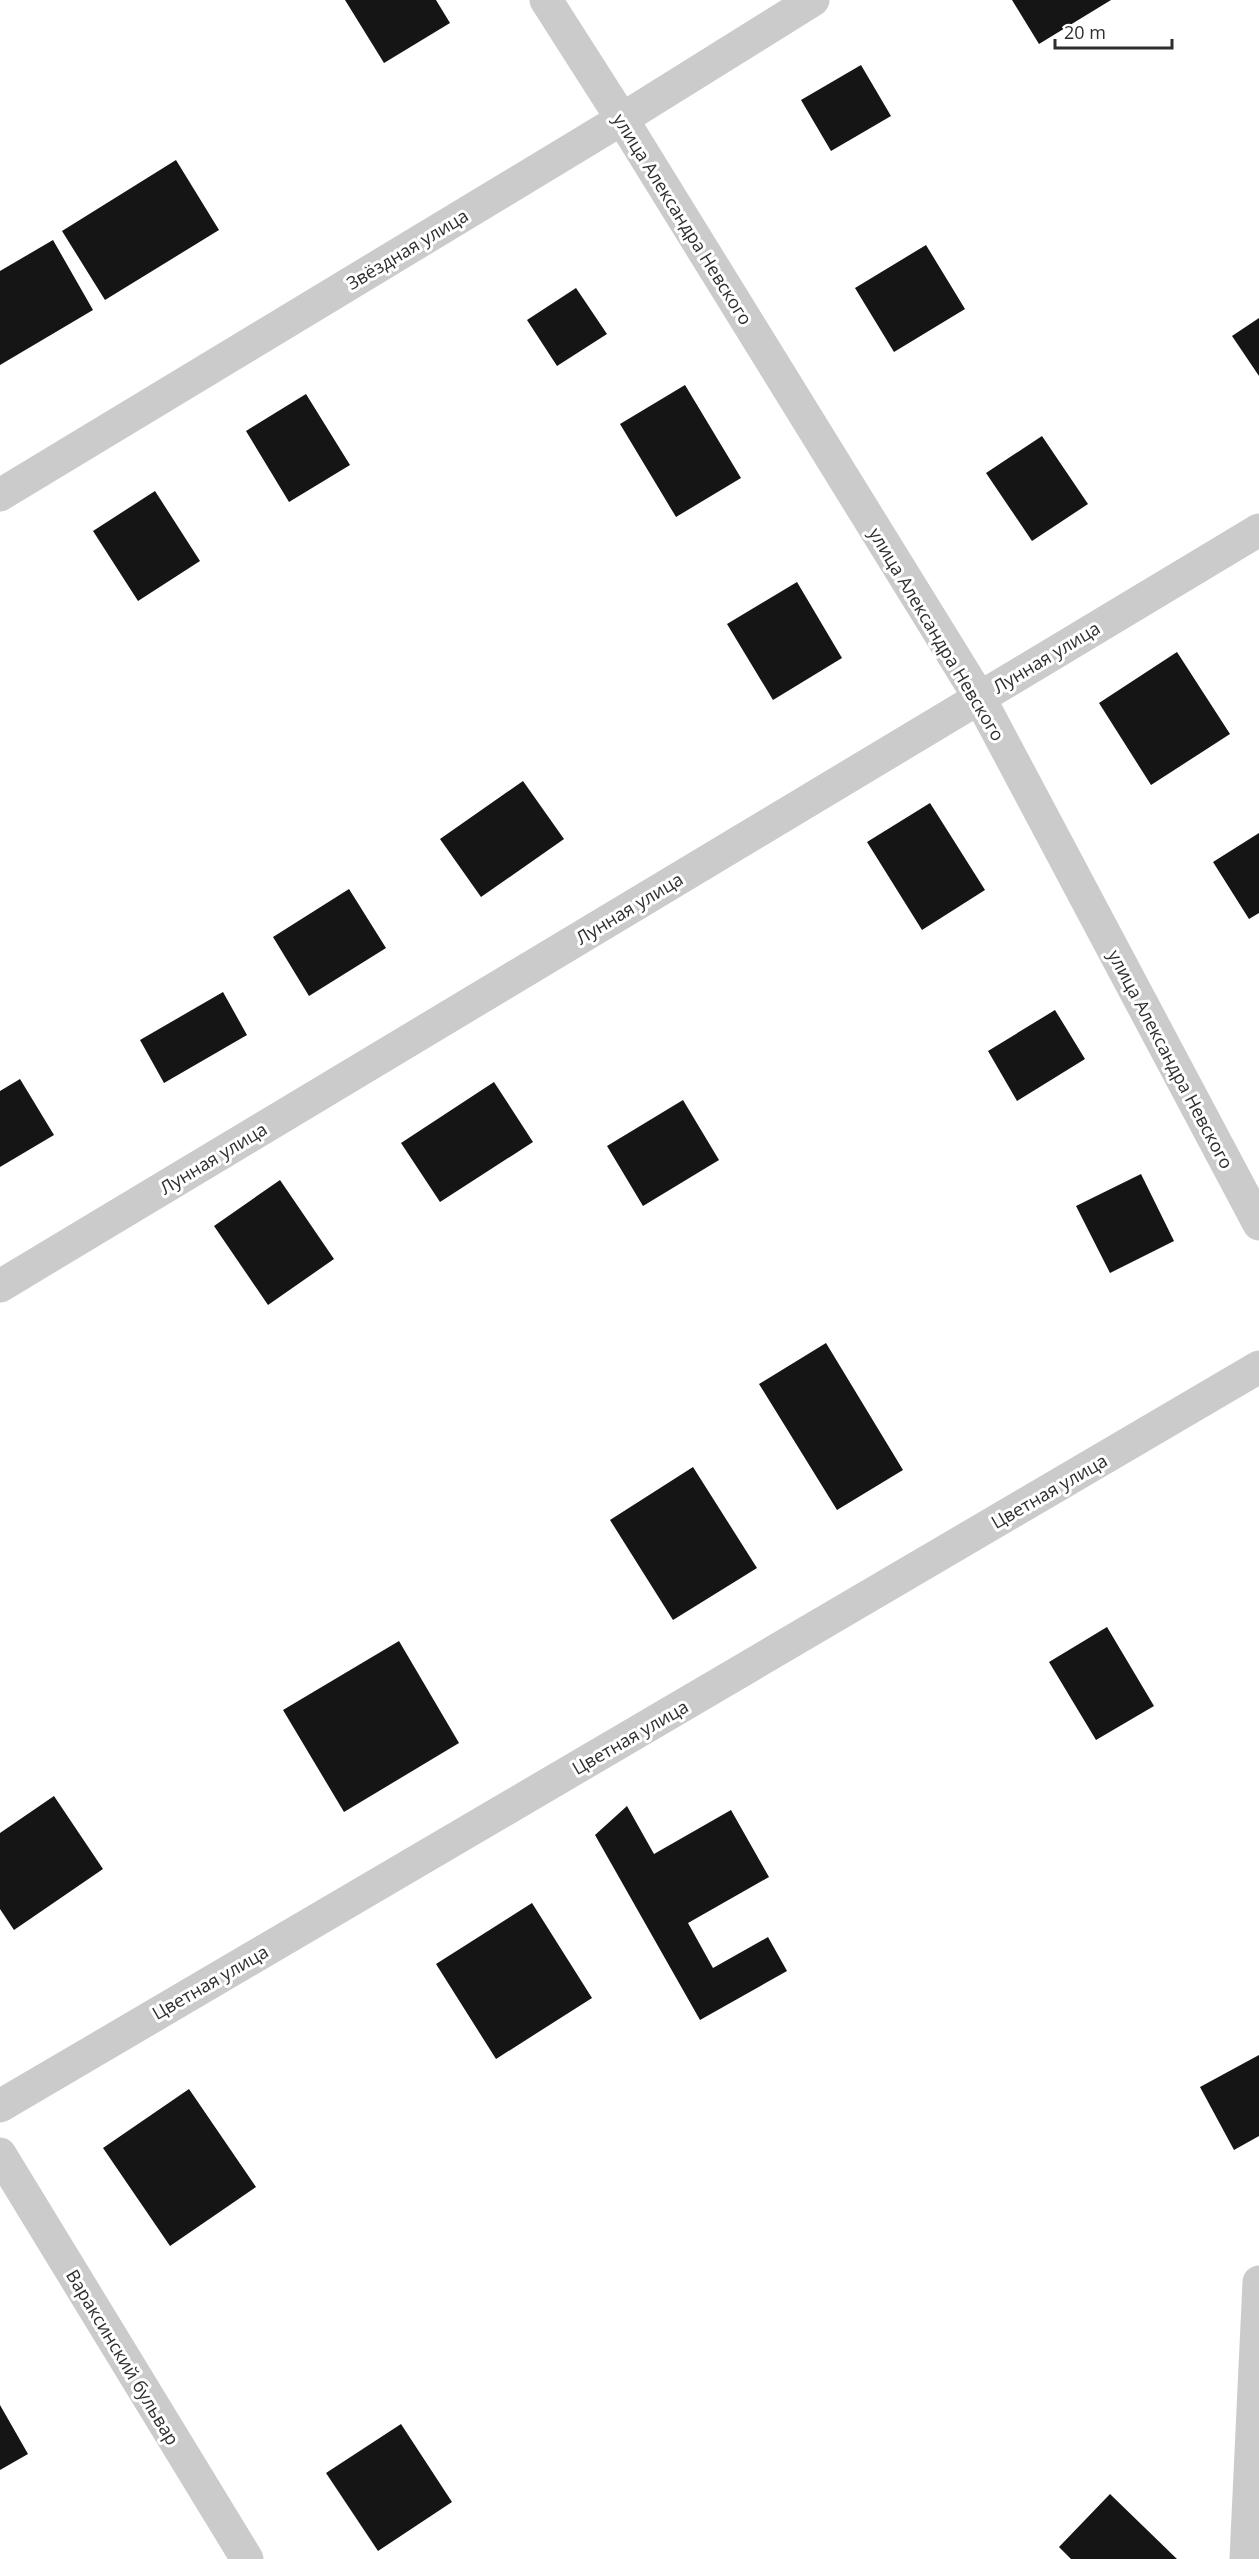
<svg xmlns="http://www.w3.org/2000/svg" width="1259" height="2559" viewBox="0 0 1259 2559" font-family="'Open Sans',sans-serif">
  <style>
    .building { fill: #151515 }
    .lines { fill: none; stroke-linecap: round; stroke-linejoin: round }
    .minor { stroke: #cbcbcb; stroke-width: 33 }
    .labels { text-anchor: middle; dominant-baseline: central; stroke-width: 6; stroke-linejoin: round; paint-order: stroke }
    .street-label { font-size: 18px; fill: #2e2e2e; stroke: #fff }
  </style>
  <rect width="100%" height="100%" fill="#fff"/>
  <!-- building -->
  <path class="building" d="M345,0H436L450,23L384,63Z
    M1012,0H1111L1039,44Z
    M861,65L891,116L831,151L801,100Z
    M176,160L219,230L105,300L62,231Z
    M53,240L93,310L0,365V271Z
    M926,245L965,309L894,352L855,288Z
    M576,288L607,334L557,366L527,320Z
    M1259,318V376L1232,336Z
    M685,385L741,478L676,517L620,424Z
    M306,394L350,465L289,502L246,431Z
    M1042,436L1088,504L1032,541L986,473Z
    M155,491L200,561L138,601L93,531Z
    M797,582L842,658L773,700L727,624Z
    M1177,652L1230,734L1151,785L1099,703Z
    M523,781L564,839L481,897L440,839Z
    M930,803L985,890L922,930L867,842Z
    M1259,833V913L1249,919L1213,862Z
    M349,889L386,948L309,996L273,937Z
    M223,992L247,1035L164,1083L140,1040Z
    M1055,1010L1085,1059L1017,1101L988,1051Z
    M20,1079L54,1135L0,1167V1091Z
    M494,1082L533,1142L440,1202L401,1143Z
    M683,1100L719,1160L643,1206L607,1146Z
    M1141,1174L1174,1241L1110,1273L1076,1206Z
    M280,1180L334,1259L268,1305L214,1226Z
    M826,1343L903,1470L837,1510L759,1384Z
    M693,1467L757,1568L673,1620L610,1520Z
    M1107,1627L1154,1706L1096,1740L1049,1662Z
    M399,1641L459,1743L344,1812L283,1710Z
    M54,1796L103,1869L14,1930L0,1909V1833Z
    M627,1806L654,1854L731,1810L769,1877L688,1923L713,1968L768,1937L787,1971L700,2020L595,1835Z
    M532,1903L592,1998L496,2059L436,1964Z
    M1259,2055V2136L1234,2150L1200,2087Z
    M189,2089L256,2187L170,2246L103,2148Z
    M0,2405L28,2454L0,2470Z
    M401,2424L452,2502L378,2551L326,2473Z
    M1110,2494L1177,2559H1071L1059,2547Z"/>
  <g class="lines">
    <!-- minor -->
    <path class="minor" d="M546,0L622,119L979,697L1259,1224
      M0,495L622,119L813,0
      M0,1286L1259,530
      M0,2106L1259,1367
      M0,2154L247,2559
      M1246,2559L1259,2282"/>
  </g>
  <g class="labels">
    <!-- street labels -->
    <g class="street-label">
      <text transform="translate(683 219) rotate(58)">улица Александра Невского</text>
      <text transform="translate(407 249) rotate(-31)">Звёздная улица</text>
      <text transform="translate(937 634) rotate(59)">улица Александра Невского</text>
      <text transform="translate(1046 657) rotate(-31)">Лунная улица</text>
      <text transform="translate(629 908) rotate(-31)">Лунная улица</text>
      <text transform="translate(1171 1059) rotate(62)">улица Александра Невского</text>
      <text transform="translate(213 1158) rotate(-31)">Лунная улица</text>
      <text transform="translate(1049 1491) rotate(-30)">Цветная улица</text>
      <text transform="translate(630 1737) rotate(-30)">Цветная улица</text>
      <text transform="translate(210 1982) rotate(-30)">Цветная улица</text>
      <text transform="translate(123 2357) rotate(59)">Вараксинский бульвар</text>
    </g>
  </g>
  <!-- scale -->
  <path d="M1055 39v9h117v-9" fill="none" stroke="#2e2e2e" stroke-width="3"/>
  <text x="1064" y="39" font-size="18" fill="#2e2e2e" stroke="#ffffff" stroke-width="4.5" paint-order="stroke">20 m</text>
</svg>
